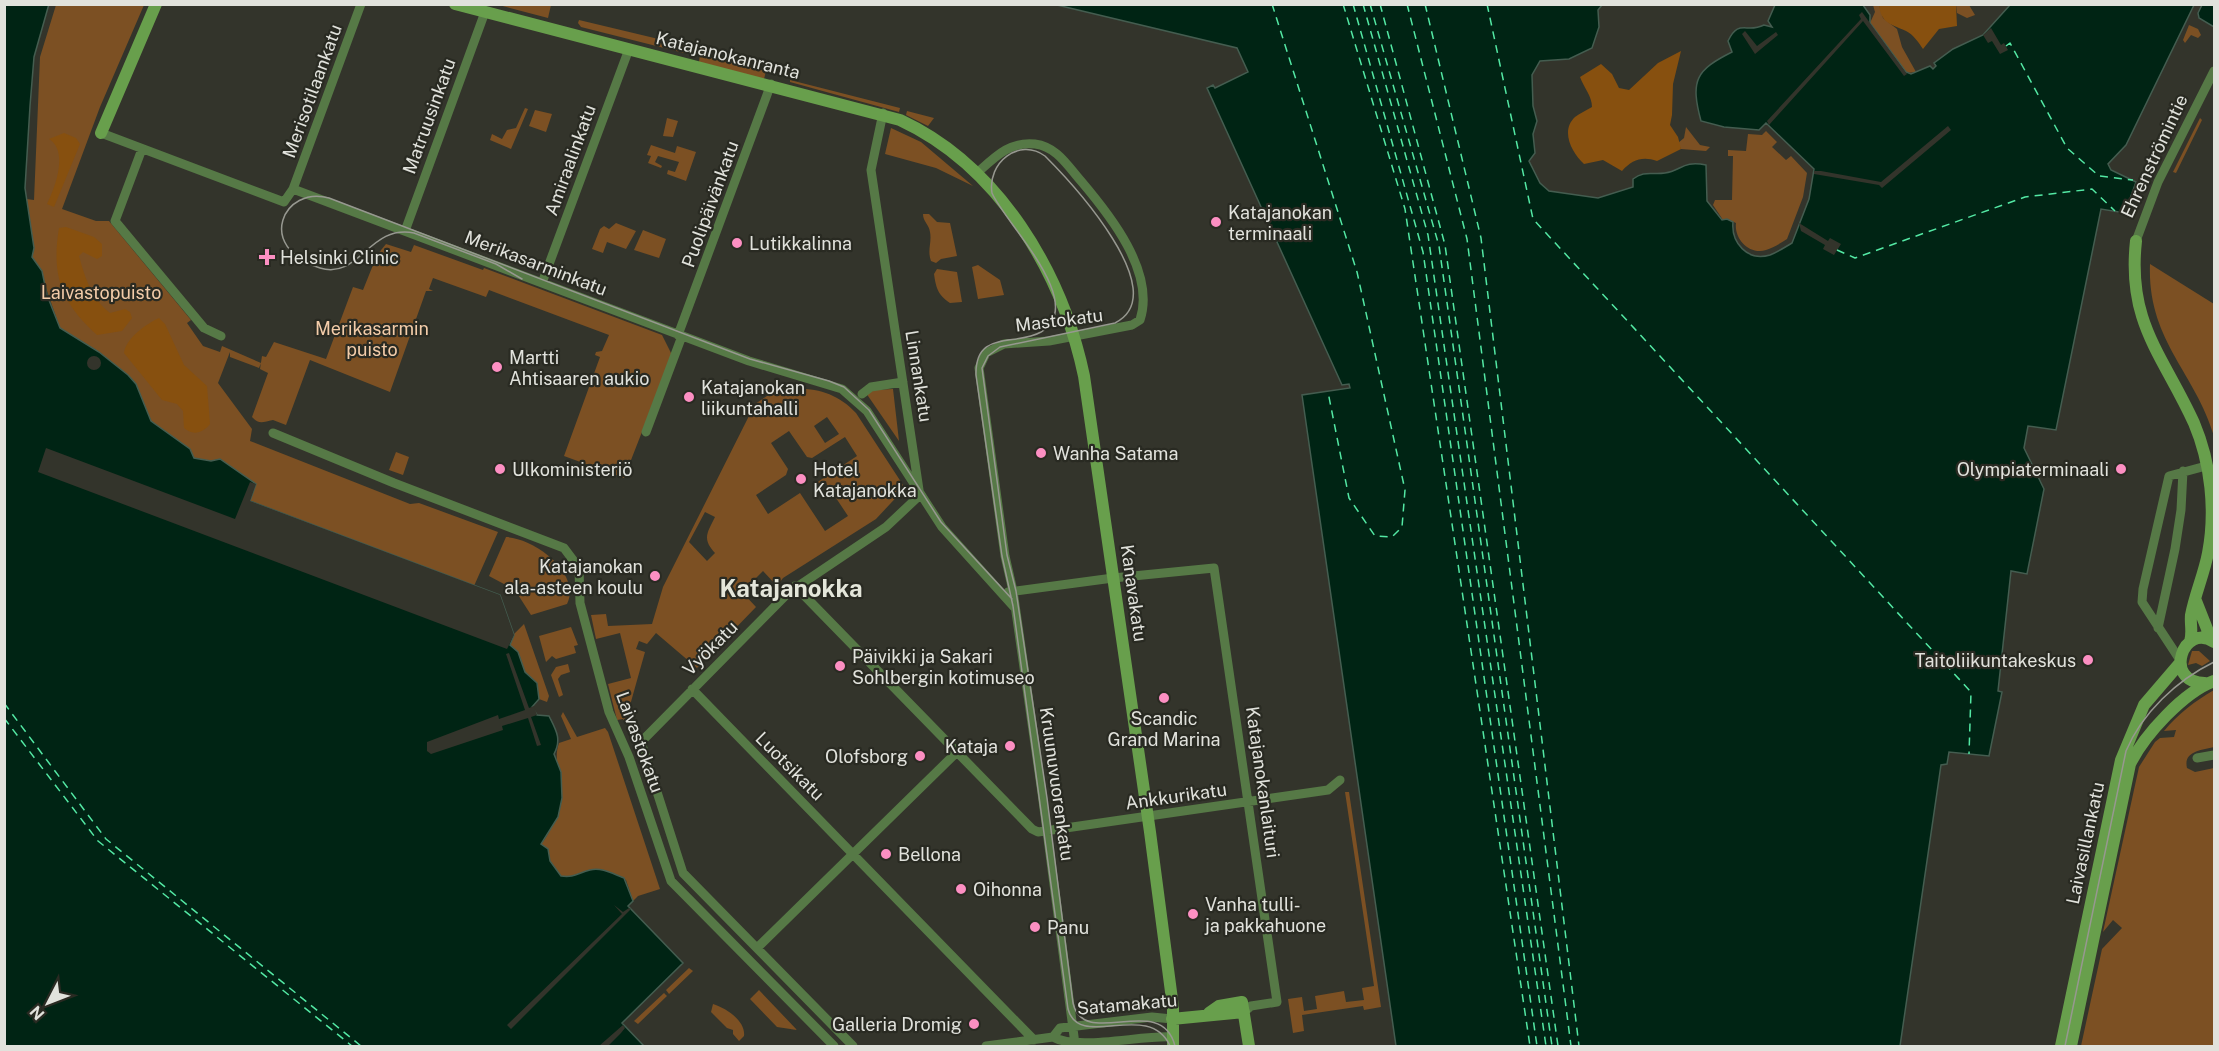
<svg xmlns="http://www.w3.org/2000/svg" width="2219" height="1051" viewBox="0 0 2219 1051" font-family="'Public Sans',sans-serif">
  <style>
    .green { fill: #7c5023; fill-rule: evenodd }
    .forest { fill: #87500f }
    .water { fill: #002414; stroke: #445d50; stroke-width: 1.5 }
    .pier { fill: #33342b }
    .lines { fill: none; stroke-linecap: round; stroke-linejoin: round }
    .ferry { stroke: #53e8a4; stroke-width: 1.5; stroke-dasharray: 8 6; stroke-linecap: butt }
    .street { stroke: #567946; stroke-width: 9 }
    .secondary { stroke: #689f4c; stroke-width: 12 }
    .tram { stroke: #979890; stroke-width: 1.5 }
    .poi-dot { fill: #fc8fc2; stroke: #292a22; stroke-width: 2 }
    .labels { text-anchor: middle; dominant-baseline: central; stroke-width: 4.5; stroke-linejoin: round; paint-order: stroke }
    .street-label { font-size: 18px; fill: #e1e2dc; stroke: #292a22 }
    .poi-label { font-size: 18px; fill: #e1e2dc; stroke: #292a22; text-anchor: start }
    .park-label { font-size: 18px; fill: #f3cca9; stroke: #292a22 }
    .district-label { font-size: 24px; font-weight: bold; fill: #e4e6da; stroke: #292a22 }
  </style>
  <rect width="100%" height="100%" fill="#33342b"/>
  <!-- green -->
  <path class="green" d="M56,5H144L100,107L62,209L96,221H109L191,320L187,323L203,346L220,352L222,346L261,363L259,368L230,357V352L218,383L252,429L250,441L410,504L419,503L498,532L474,586L249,500L255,484L220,459L211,461L194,458L151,421L136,384L99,352L60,328L39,268L32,257L34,248L26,199L34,200L40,57Z
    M499,5H551L548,18Z
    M1873,5H1879L1883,18L1897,29L1902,47L1916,72L1906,73L1870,23L1875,12Z
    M1956,5H1969L1975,15L1967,18L1957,13Z
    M579,20L692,47L689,54L684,53L581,27L578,23Z
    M2189,25L2198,29L2201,35L2198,38L2191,35L2185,43L2183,40Z
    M700,54L766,71L764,79L699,62Z
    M790,80L900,108L899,112L790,82Z
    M525,108L528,109L511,149L490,140L492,134L502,139L507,130L516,128Z
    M535,110L552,114L546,132L529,126Z
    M907,111L934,118L928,126L906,115Z
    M667,118L678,121L673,137L663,136Z
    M2200,118L2202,120L2176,173L2173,172Z
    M1686,127L1700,145L1710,147L1706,151L1681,149L1678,143L1684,138Z
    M891,128L921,142L973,186L936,168L885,154Z
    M1766,131L1777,142L1772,147L1786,160L1791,156L1807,173L1803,197L1787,239C1781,243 1773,248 1766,250C1749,255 1734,239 1736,223L1727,219L1723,220L1713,205L1715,200H1732L1733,156H1728V150L1746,151L1748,134L1762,135Z
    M651,145L675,153L677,146L696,152L686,181L667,174L668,170L675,172L679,162L658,156L655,162L662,166L661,168L648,163L651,156L647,155Z
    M923,214H929L937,222L950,223L957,256L941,259L936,263L931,261C927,250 932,243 930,232C929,224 923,222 923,214Z
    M616,223L636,231L626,249L607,242L603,253L592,249L600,229L604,226L609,229Z
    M643,230L666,239L659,258L634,250Z
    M386,244L411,252L414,245L483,270L484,268L662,335L672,355L624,478L564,456L600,357L595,355L596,352L602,351L609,335L489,290L486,297L433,278L429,289L433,291H426L390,392L310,360L286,425L273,420C263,422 259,425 252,417L268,373L260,369L262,356L266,357L274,342L326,359L353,287L363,290L377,255Z
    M2150,264L2214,304V436C2195,372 2147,340 2150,264Z
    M978,265L1000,280L1004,295L978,299L972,267Z
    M937,269L957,272L962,302L950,303C938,295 936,288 934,274Z
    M789,389C815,387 838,393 856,413L905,488L876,519L783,578L777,586L763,571L742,592L756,607L697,668L656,633L647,644L639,641L636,649L645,652L625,723L623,719L617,720L608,684L631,678L620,633L596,639L591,615L606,614L608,626L652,624L663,587L755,404L767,396ZM827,417L839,434L825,443L814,426ZM789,431L807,457L812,458L845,437L857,456L816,483L819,488L826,483L848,516L825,531L800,493L768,514L756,495L786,475L788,469L771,443ZM705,512L715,517C707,533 702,539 715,553L707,561L689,542Z
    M893,389L899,441L866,393L875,390Z
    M396,452L409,457L403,475L389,470Z
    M506,537C534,538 582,573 567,604L531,615L515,590L489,576Z
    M524,624L549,696L547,702L539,699L537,683L525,672L520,657L509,645L514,634Z
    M571,627L578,645L574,646L576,653L556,659L552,656L546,662L539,636Z
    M2192,651H2199L2210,661L2202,666L2196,663L2188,665Z
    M568,664L570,672L561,675L558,679L563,695L559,697L551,675L556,667Z
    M2214,690V747C2202,750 2183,751 2187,768L2195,772L2214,768V1046H2081L2102,949L2122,928L2113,920L2103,932L2139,767L2155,742L2160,738L2174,737L2176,730L2164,731C2178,714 2195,701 2214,690Z
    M563,712L577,737L605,728L608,732L660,889L638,896L633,901L626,880C613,873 599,865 584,872C576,876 571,877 561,876L550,861L548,849L541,844C552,832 559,807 560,790C561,772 553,760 559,743L571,739L561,716Z
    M1345,792H1349L1381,1007L1364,1010L1363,1006L1302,1015L1304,1031L1293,1033L1288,999L1302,997L1304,1011L1317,1009L1315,996L1344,991L1346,1002L1364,1000L1362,988L1374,986Z
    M689,968L693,971L669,994L666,990Z
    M759,990L797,1030L777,1027L750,999Z
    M664,993L667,996L638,1024L634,1021Z
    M713,1004C726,1008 746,1021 744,1036L739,1041L733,1034V1030L727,1028L711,1012Z"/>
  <!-- forest -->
  <path class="forest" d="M1879,5H1956L1957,26L1939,29L1923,49C1919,43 1913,34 1906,31C1892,24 1881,24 1879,5Z
    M1681,51L1673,84L1672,115L1670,125L1678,137L1681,149L1657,161C1642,156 1632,160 1622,171L1603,160L1584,164C1572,153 1560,131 1575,117C1580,113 1587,110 1592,107C1592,96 1584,88 1580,77L1601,64L1612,74L1619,88L1629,90L1658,63Z
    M64,133L76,138L80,144L54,207L47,204C55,188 69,151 49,139Z
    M66,227L94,237L102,244V256L97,259L83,252L79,256C85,278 92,299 110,313L125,309L130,312L132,318L122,331L97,335C62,303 51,277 59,228Z
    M159,318L165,324L184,365L207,386L210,424C203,433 193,436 184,428L183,411L177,404L162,400L124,353C126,338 146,324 159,318Z"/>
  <!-- water -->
  <path class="water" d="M49,4L34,57L30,106L25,188L34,248L32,257L42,271L47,295L60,328L99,352L128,375L136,384L151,421L190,449L194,458L211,461L220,459L256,484L250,501L500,595L514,635L510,645L518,652L525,672L537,683L539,699L532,707L537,715L549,716C556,730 562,739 554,754L561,772L562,798L558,817L541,844L548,849L550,861L561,876C574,878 578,873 590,870C602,867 613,874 624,878L633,901L628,906L683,963L622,1023L644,1046H5L4,5Z
    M1057,5H1602L1598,10L1599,27L1592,48L1569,59L1540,61L1532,75L1533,106L1537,121L1533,134L1535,153L1529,161L1540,183L1549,191L1598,198L1633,187V179C1644,170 1652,175 1665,173C1681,171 1683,160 1706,165L1707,201L1722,220L1727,219L1733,222C1731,242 1747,262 1770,255C1778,252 1785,247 1792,243L1809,199L1814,169L1766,123L1759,130L1724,127L1701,121C1690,80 1696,70 1732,52L1728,41C1739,18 1746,34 1764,25L1772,27L1768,21L1775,5H1863L1870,15V23L1906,72L1911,74L1930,66L1933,69L1936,66L1934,63L1953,49L1983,35L2010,5H2194L2126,145L2108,164L2111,170L2136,182L2125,213L2101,209L2056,430L2028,426L2024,448L2044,489L2027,574L2011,571L1998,691L2002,692L1989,756L1949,752L1947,764L1941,765L1900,1046H1396L1302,395L1350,388L1349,384L1342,385L1207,88L1213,85L1215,88L1248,72L1237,48Z
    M2202,5H2214V27L2199,18L2198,13Z"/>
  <!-- pier -->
  <path class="pier" d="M1862,12L1907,74L1904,76L1863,21L1769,125L1767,121L1861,19L1859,15Z
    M1991,28L2001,45L2004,43L2008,50L2000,54L1992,41L1988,43L1983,35Z
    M1745,31L1757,46L1776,32L1778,35L1755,54L1742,34Z
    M1948,126L1951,130L1882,188L1879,185L1814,174V171H1821L1881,182Z
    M1799,223L1828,241L1830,238L1841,244L1834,255L1823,249L1825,245L1801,231Z
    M87 363a7 7 0 1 1 14 0a7 7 0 1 1-14 0Z
    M46,448L235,519L250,482L256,484L250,501L500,595L514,635L507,649L38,472Z
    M509,653L529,708L534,706L537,715L531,717L541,745L537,746L528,718L502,726L503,730L431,754L427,751V742L498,715L499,719L525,710L506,654Z
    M614,905L623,912L629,908L631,909L511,1029L507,1025L622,914Z
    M623,1025L625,1028L621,1033L608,1046H599Z"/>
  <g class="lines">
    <!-- ferry -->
    <path class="ferry" d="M1272,4L1357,272L1405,490L1402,527L1392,537L1375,536L1349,498L1328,392
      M1343,4L1405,209L1530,1046
      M1353,4L1423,252L1537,1046
      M1363,4L1428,235L1546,1046
      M1370,4L1439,246L1552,1046
      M1380,4L1445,245L1558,1046
      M1407,4L1467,239L1571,1046
      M1425,4L1481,238L1579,1046
      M1487,4L1533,219L1971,692L1969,754
      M2006,46L2010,43L2067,148L2099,176L2133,180
      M1837,250L1855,258L2025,197L2092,189L2115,211
      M4,703L106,839L361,1046
      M4,718L98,841L352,1046"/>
    <!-- street -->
    <path class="street" d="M883,113L871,170L919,490
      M101,133L284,202L293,189L361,4
      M142,149L115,221L204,328L221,336
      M976,174C994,158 1009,141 1035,144C1057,147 1067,165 1081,181C1109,214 1156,272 1140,320L1132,325L1049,341L1004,344L986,353L979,368L1005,556L1013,591L1042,793L1075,1044
      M293,189L749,361L842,389L867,411L942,527L1014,607
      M405,231L485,12
      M2136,241L2158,182L2214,71
      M542,283L629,49
      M678,335L771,84
      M862,394L871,387L903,382
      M646,432L682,336
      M273,433L394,483L564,548L579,568L580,603L609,712L629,757L671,881L834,1046
      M795,586L1032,829L1038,832L1328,790L1340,780
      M1008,592L1113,578L1214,568L1277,1002L1251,1006L1244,1012
      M2158,628L2175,549L2181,510L2183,471
      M2180,660L2142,602L2143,589L2169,476L2206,466
      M692,689L1034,1040
      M2197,758L2214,755
      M757,948L958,751
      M1053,1037L1060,1028L1152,1017L1172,1019
      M853,1046L683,873L641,742L788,593L886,527L920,495
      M986,1046L1053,1037C1077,1051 1141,1035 1172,1037"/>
    <!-- secondary -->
    <path class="secondary" d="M455,4L900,120C999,166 1062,272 1084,376L1150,832L1173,1007V1046
      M101,133L156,4
      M2136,241C2127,323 2163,355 2194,423C2211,463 2216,511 2208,553C2204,574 2195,594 2191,615C2190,624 2193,632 2190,642
      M2196,601L2211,639
      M2205,683C2162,683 2183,621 2214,642
      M1209,1013L1219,1006L1242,1002L1249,1046
      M1172,1019L1244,1012
      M2061,1046L2121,760L2144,705L2180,663
      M2071,1046L2130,764C2145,734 2184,692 2214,681"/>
    <!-- tram -->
    <path class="tram" d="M522,279L496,264L414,233C369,224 360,280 320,268C254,247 284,185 329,198L750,359L829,381L844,387L869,410L941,522L1012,599
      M1170,1046C1149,999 1079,1051 1068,1009L1013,606L1002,556L976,375C975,329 1015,347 1041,332C1089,304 1004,222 992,193C987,163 1019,137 1045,156C1071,182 1175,293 1115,323L1000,347L988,356L982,368L1007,555L1016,591L1047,798L1073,1003C1084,1051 1161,991 1175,1046
      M2065,1046L2126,751C2142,713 2177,680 2214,662"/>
  </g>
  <!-- markers -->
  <g class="poi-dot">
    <circle cx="1216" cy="222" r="6"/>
    <circle cx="737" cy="243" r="6"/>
    <path d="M264 248h6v6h6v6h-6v6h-6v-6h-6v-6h6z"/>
    <circle cx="497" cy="367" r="6"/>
    <circle cx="689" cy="397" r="6"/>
    <circle cx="1041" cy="453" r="6"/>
    <circle cx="500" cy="469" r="6"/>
    <circle cx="2121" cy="469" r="6"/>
    <circle cx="801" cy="479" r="6"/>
    <circle cx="655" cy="576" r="6"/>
    <circle cx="2088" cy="660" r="6"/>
    <circle cx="840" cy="666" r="6"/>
    <circle cx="1164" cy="698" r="6"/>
    <circle cx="1010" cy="746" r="6"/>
    <circle cx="920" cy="756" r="6"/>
    <circle cx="886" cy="854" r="6"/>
    <circle cx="961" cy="889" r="6"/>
    <circle cx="1193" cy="914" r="6"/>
    <circle cx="1035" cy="927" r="6"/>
    <circle cx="974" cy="1024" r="6"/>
  </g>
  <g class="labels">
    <!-- street labels -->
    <g class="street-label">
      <text transform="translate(728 55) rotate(14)">Katajanokanranta</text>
      <text transform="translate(312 91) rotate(-70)">Merisotilaankatu</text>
      <text transform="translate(429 116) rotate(-70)">Matruusinkatu</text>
      <text transform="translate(2154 156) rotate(-65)">Ehrenströmintie</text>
      <text transform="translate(570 160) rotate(-70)">Amiraalinkatu</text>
      <text transform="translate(710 204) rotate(-70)">Puolipäivänkatu</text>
      <text transform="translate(536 263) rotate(21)">Merikasarminkatu</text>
      <text transform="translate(1059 320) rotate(-7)">Mastokatu</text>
      <text transform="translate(919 376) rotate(81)">Linnankatu</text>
      <text transform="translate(1134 593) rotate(82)">Kanavakatu</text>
      <text transform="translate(710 648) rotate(-45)">Vyökatu</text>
      <text transform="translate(640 742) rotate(70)">Laivastokatu</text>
      <text transform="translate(790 766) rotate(45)">Luotsikatu</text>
      <text transform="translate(1263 782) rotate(82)">Katajanokanlaituri</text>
      <text transform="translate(1057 784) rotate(82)">Kruunuvuorenkatu</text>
      <text transform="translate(1176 796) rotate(-8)">Ankkurikatu</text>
      <text transform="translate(2085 843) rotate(-78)">Laivasillankatu</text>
      <text transform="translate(1127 1004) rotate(-5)">Satamakatu</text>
    </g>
    <!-- poi labels -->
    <g class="poi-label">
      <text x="1228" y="212">Katajanokan<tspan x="1228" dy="21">terminaali</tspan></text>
      <text x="749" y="243">Lutikkalinna</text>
      <text x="280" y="257">Helsinki Clinic</text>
      <text x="509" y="357">Martti<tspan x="509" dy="21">Ahtisaaren aukio</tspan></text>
      <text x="701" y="387">Katajanokan<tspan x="701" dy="21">liikuntahalli</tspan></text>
      <text x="1053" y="453">Wanha Satama</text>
      <text x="512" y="469">Ulkoministeriö</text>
      <text x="813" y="469">Hotel<tspan x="813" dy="21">Katajanokka</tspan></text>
      <text x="2109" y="469" text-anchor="end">Olympiaterminaali</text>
      <text x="643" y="566" text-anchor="end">Katajanokan<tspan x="643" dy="21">ala-asteen koulu</tspan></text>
      <text x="852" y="656">Päivikki ja Sakari<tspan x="852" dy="21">Sohlbergin kotimuseo</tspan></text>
      <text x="2076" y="660" text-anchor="end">Taitoliikuntakeskus</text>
      <text x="1164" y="718" text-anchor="middle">Scandic<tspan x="1164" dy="21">Grand Marina</tspan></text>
      <text x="998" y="746" text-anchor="end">Kataja</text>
      <text x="908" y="756" text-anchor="end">Olofsborg</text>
      <text x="898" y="854">Bellona</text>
      <text x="973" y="889">Oihonna</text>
      <text x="1205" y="904">Vanha tulli-<tspan x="1205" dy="21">ja pakkahuone</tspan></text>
      <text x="1047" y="927">Panu</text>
      <text x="962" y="1024" text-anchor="end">Galleria Dromig</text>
    </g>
    <!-- park labels -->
    <g class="park-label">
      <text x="101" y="292">Laivastopuisto</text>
      <text x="372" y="328">Merikasarmin<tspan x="372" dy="21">puisto</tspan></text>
    </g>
    <!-- district labels -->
    <g class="district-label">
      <text x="791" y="588">Katajanokka</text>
    </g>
  </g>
  <!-- border -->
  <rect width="2219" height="1051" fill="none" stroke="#e1e2dc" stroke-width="12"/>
  <!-- north arrow -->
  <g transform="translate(48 1003) rotate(228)" stroke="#292a22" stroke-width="4.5" paint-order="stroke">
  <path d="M0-4.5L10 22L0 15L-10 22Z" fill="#e1e2dc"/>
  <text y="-9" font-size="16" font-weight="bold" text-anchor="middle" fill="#e1e2dc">N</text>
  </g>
</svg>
